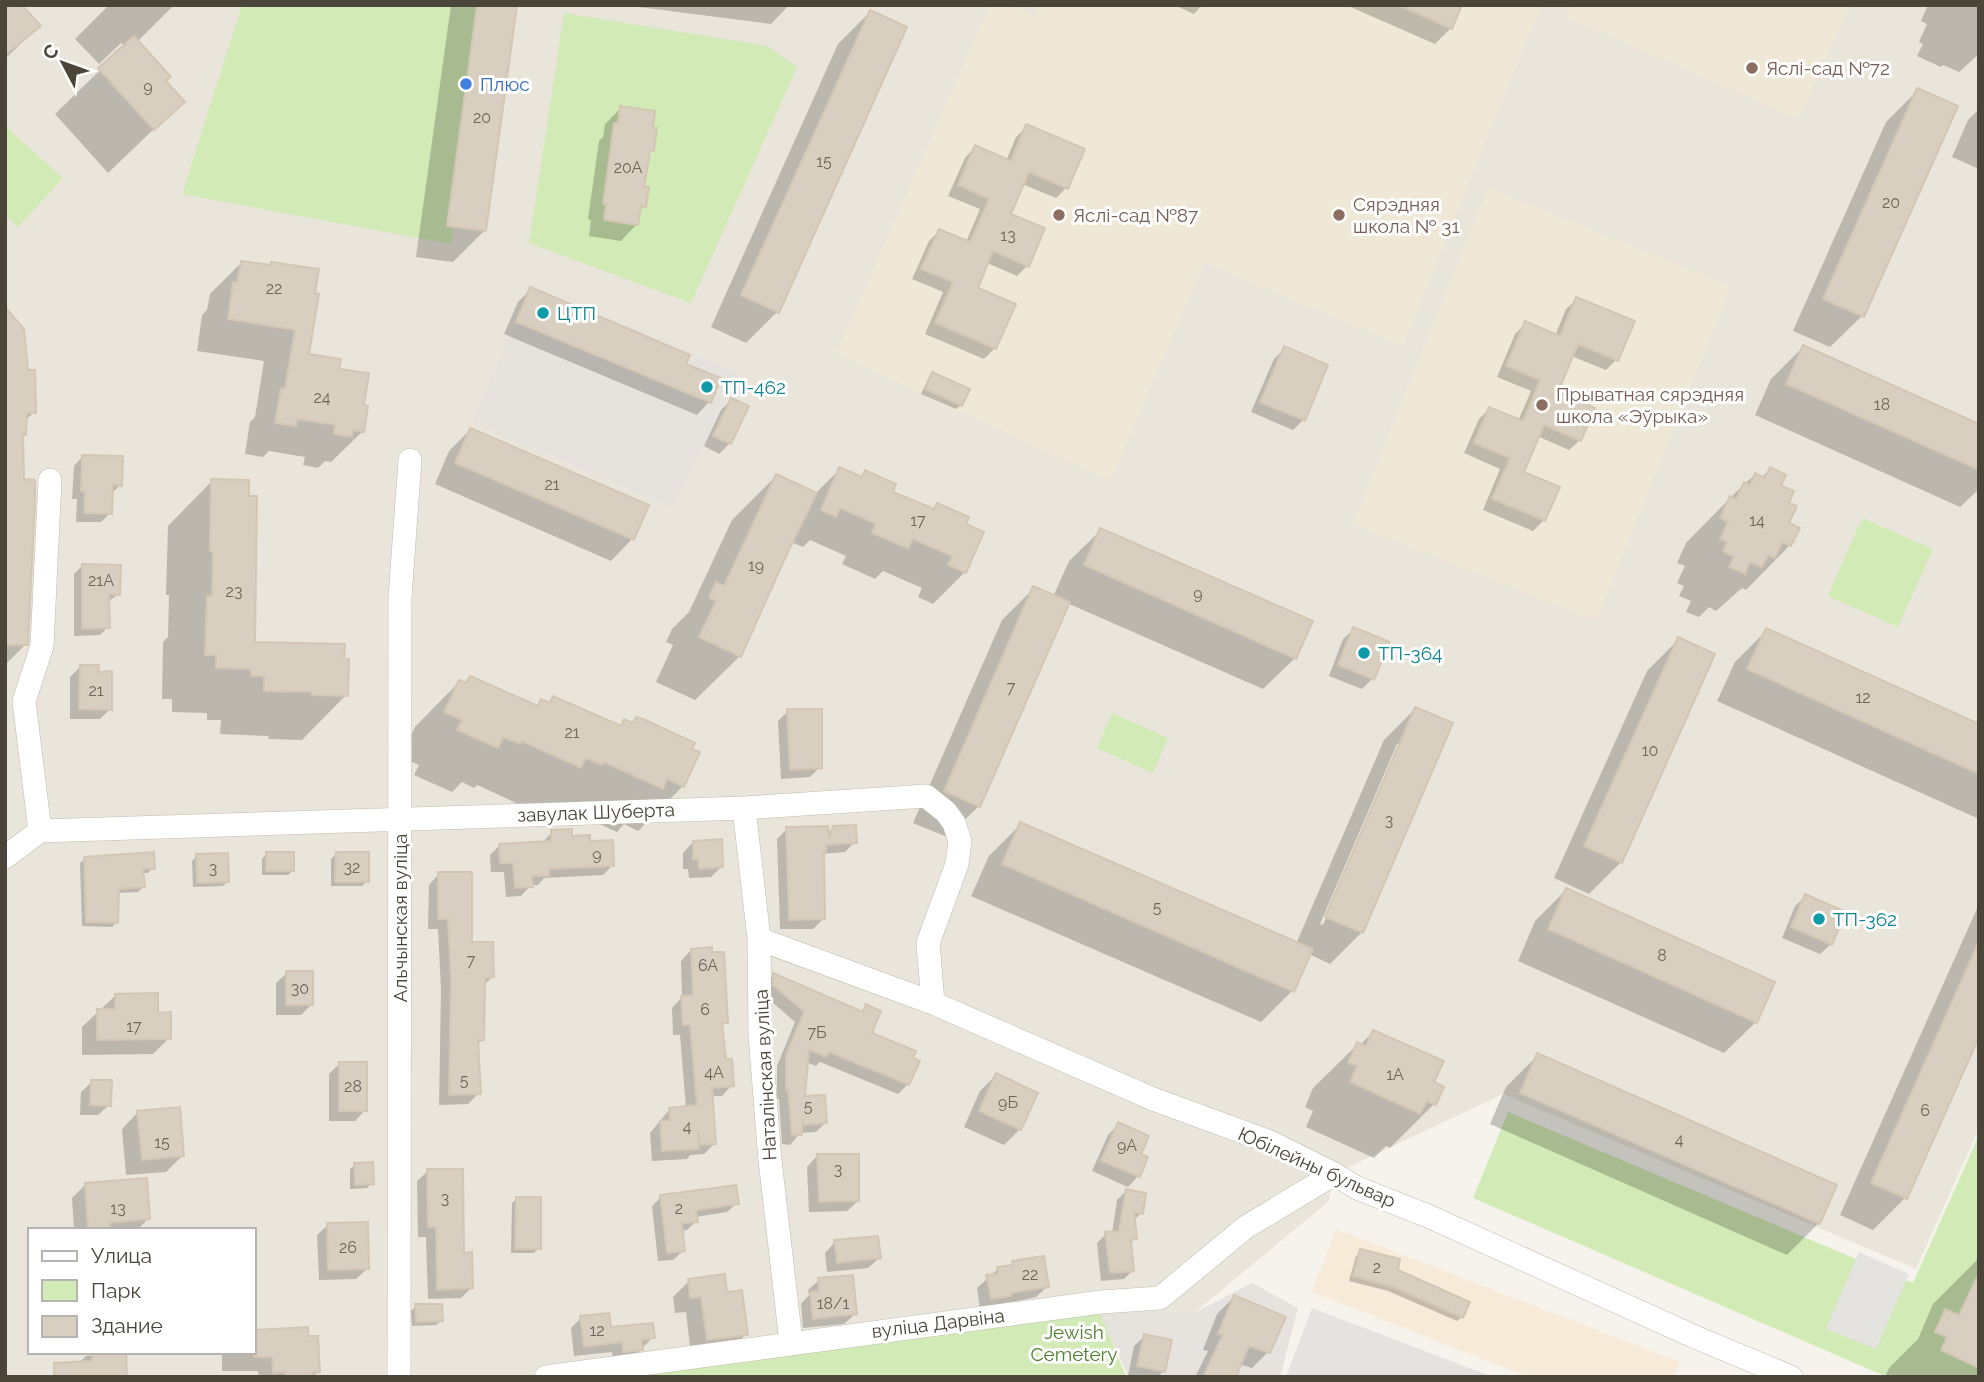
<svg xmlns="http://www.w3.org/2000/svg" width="1984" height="1382" viewBox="0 0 1984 1382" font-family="Raleway,sans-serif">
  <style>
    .residential { fill: #eae5da; fill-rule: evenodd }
    .commercial { fill: #f7ead8 }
    .industrial { fill: #e6e2dd }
    .education { fill: #efe8d6 }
    .green { fill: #d2eab5 }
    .parking { fill: #e5e3e0 }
    .shadow { fill: #0003; fill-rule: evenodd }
    .building { fill: #d8cfc1; stroke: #d3c7b4; stroke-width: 2 }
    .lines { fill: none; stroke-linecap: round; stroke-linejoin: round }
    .street-casing { stroke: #c2bbae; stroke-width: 24 }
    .street { stroke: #fff; stroke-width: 23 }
    .education-dot { fill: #8d6e63; stroke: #fff; stroke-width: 2.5 }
    .shop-dot { fill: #3f7fe0; stroke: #fff; stroke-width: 2.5 }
    .culture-dot { fill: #0f9aa8; stroke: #fff; stroke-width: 2.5 }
    .labels { text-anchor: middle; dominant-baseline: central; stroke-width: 6; stroke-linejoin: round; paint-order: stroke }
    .number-label { font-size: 16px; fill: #6e675b }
    .education-label { font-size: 19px; fill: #785e54; stroke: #fff; text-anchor: start }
    .shop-label { font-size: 19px; fill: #366cbe; stroke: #fff; text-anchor: start }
    .culture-label { font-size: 19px; fill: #0d838f; stroke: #fff; text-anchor: start }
    .street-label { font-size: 19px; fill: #4b4439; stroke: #fff }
    .park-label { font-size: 19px; fill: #4a7f2a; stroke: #fff }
  </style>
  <rect width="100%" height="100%" fill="#f6f3ec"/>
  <!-- residential -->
  <path class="residential" d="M5,5H1979V1128L1916,1269L1503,1094L1334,1174L1329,1201L1194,1313L1095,1306L627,1377H5ZM30,1230H254V1352H30Z"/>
  <!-- commercial -->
  <path class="commercial" d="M1336,1229L1680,1362L1674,1377H1529L1312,1292Z"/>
  <!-- industrial -->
  <path class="industrial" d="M532,285L739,373L673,508L472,422Z
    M1252,1283L1298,1308L1280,1377H1129L1095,1306L1194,1313Z"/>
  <!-- education -->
  <path class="education" d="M990,5H1009L1037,16L1038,5H1541L1403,346L1204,263L1110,481L836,354Z
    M1571,5H1850L1798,119L1566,17Z
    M1488,188L1731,286L1596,621L1353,524Z"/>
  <!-- green -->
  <path class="green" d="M242,5H478L451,244L182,194Z
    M564,13L767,46L797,67L691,303L529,243Z
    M5,126L63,178L18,227L5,215Z
    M1862,518L1933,549L1898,627L1828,596Z
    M1112,713L1168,738L1153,773L1097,748Z
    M1508,1112L1913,1283L1979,1135V1377H1887L1473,1198Z
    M1097,1305L1126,1377H629Z"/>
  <!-- parking -->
  <path class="parking" d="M1859,1252L1909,1274L1876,1349L1826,1329Z
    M1312,1308L1493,1377H1286Z"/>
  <!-- shadow -->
  <path class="shadow" d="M5,5L39,26L5,59Z
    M109,5H174L137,42L164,81L182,102L108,173L55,114L125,46L121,43L99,64L75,39Z
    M451,5H515L485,230L453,262L416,257Z
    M623,5H789L771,24Z
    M1174,5H1202L1194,14Z
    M1346,5H1461L1451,28L1435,44Z
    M1928,5H1979V54L1959,72L1943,65L1941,67L1917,56L1923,44L1919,42L1927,24L1921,21Z
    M870,12L777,312L746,343L711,327L838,44Z
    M1918,90L1862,316L1830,347L1793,331L1886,122Z
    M621,108L652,150L647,155L642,188L644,206L638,212L637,224L621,241L589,236L591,220L588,219L599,141L603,137L605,124Z
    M1979,109V169L1952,157L1968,120Z
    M1027,126L1066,188L1056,198L1022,184L1009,214L1027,266L1017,276L987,263L976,289L995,348L984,359L925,334L943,292L912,279L929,241L939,231L966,242L980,209L948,196L965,158L975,147L1006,161L1016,137Z
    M241,263L269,267L272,264L307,356L337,370L362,406L363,431L331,462L325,461L318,468L303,465L305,457L269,451L263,457L245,454L250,422L255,417L264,361L197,351L202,315L207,310L210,294Z
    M531,289L684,365L709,402L697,415L504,334L518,302Z
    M1577,299L1616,360L1606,370L1571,356L1555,393L1580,440L1569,450L1537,436L1522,473L1544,520L1533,531L1483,510L1500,469L1464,453L1479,419L1489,409L1518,421L1531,391L1497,377L1515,334L1526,323L1555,336L1566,309Z
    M5,310L26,372L34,412L25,421V434L21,438L26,644L5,665Z
    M1803,347L1979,426V489L1960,507L1755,415L1771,379Z
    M1285,348L1303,420L1293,430L1251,412L1274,359Z
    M933,375L961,405L956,409L921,394L928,379Z
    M731,400L730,443L719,454L704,446L721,410Z
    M470,430L646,506L632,539L611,561L435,484L449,451Z
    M83,456L120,485L111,494L110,513L101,522H76L77,499H72L74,466Z
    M840,469L860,478L865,473L890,493L931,510L937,505L964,525L965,572L933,604L918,597L922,588L883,571L875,579L842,564L846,556L810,540L803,547L791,542L740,656L695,700L656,682L673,645L666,642L672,629L689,612L732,520L776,476L815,494Z
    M1770,469L1786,504L1790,545L1746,590L1742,588L1716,611L1709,607L1699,617L1686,612L1691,601L1679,596L1684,586L1677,583L1685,566L1677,563L1686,543L1744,484L1755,475L1761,478Z
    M212,481L247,497L253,644L346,695L302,740L268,739L269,736L220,734L221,720H207V713L172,712V699H162L163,642L168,637L169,595H166L168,526Z
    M1101,530L1295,658L1263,689L1067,603L979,806L947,837L913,823L1002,620L1034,588L1053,597L1069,561Z
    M82,566L119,594L107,602L108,627L100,635L74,636V574Z
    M1354,629L1372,679L1362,689L1329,676L1343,639Z
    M1767,630L1979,726V819L1717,701L1735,662Z
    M1678,640L1621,862L1589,894L1554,878L1647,671Z
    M81,666L97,673L110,709L100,719H70V677Z
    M470,678L535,707L541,701L547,704L553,698L619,727L624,721L631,724L636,719L683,786L638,831L624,824L617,832L559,806L557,809L544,803L536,812L477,785L474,788L462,782L452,792L414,775L419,765L401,757L415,727L459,682L464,684Z
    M1415,709L1362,932L1330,964L1309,954L1293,990L1261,1022L971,896L989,856L1021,824L1296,944L1384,740ZM1397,744H1401L1323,925L1320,924Z
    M788,711L820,767L810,777L781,779L778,721Z
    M834,827L855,842L845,852L822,854L823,919L813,929H780L777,839L787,829L827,834Z
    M552,832L588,843L612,866L603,875L544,878L538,885H531L521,896L506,897L504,872H491L490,855L500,845L542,843Z
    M693,842L721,867L711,877L689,878L688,869H683V853Z
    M266,854L293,870L288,875H262V859Z
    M336,854L367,881L362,886H331V859Z
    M197,856L228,881L223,886L193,887L192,861Z
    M85,859L153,868L148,873H142L143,887L138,892L117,893V922L112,927L82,926L80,863Z
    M439,874L470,944L492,977L483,986L482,1040L477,1045L479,1093L468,1104L439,1105L441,990L438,929H428L429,885Z
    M1566,890L1756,1022L1724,1053L1518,961L1535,921Z
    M1806,896L1831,944L1820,954L1782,938L1795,906Z
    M1979,904V1033L1905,1198L1873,1230L1840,1215Z
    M691,950L726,1022L721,1027L724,1061L732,1085L722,1096H711L714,1144L704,1154L690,1155L687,1159L652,1161L650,1133L670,1109L686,1108L680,1035H673L672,1008L682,997L681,961Z
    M287,973L312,1004L301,1015H276V983Z
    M774,975L860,1013L866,1006L870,1034L908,1084L898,1094L820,1062L816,1066L806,1062L803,1098L826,1122L816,1132L800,1133L790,1145L782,1144L779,1099H777V1066L795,1022L764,995V985Z
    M115,996L156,1014L169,1038L153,1054L82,1055V1027Z
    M1373,1032L1432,1083L1434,1104L1390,1148L1386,1146L1374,1158L1306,1127L1313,1111L1305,1107L1313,1088L1358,1044L1360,1045Z
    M1538,1055L1819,1223L1787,1255L1490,1124L1506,1087Z
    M339,1064L365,1110L355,1121H329V1074Z
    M996,1075L1020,1129L1004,1145L964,1127L980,1091Z
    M92,1082L109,1105L98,1115H80L81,1092Z
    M138,1112L182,1156L166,1172L126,1175L122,1129Z
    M1119,1124L1139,1155L1138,1176L1128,1187L1092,1171L1108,1135Z
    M817,1156L858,1201L847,1211L809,1212L807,1167Z
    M355,1165L372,1183L367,1188L350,1189V1169Z
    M428,1171L462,1254L471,1288L461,1298L428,1299L426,1237H418L417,1181Z
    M85,1185L148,1219L137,1230H74L72,1198Z
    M1126,1191L1141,1213L1133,1221L1135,1238L1130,1243L1133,1270L1124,1279L1101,1281L1097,1243L1106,1234L1112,1233L1117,1200Z
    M661,1197L737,1203L727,1212L696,1217V1221L687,1230L681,1231L683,1251L673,1260L658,1261L652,1206Z
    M517,1198L539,1248L534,1253H511L512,1203Z
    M328,1225L367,1269L356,1279L319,1280L317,1235Z
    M835,1242L879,1258L868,1268L827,1272L825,1253Z
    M1361,1251L1395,1271L1462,1317L1457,1321L1388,1291L1349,1281L1356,1256Z
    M1979,1258V1377H1885L1889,1368L1918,1339L1933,1304Z
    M1013,1263L1047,1287L1036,1297L980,1309L977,1288L998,1269L1008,1267Z
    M819,1280L855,1314L844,1324L803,1328L801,1304L809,1295L808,1290Z
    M689,1281L725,1294L746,1334L730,1351L691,1355L686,1312L675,1313L673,1297Z
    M1234,1297L1268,1352L1252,1368L1239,1364L1234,1377H1195L1208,1351L1203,1350L1217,1314Z
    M254,1301L255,1332L318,1372L313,1377H259L258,1371H222V1352H254Z
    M416,1306L441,1321L436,1325L412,1326L411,1311Z
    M581,1318L609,1329L653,1337L631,1360L613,1362L612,1352L574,1356L571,1328Z
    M1145,1336L1163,1371L1158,1377L1128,1376L1134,1346Z
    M124,1354L75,1367L86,1356Z"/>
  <!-- building -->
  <path class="building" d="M5,5H22L41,26L5,55Z
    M477,5H517L486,231L447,226Z
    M1398,5H1462L1452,29Z
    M870,10L907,27L779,313L741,295Z
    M134,36L171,77L166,81L185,102L154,130L98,68Z
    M1917,88L1958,106L1864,317L1823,299Z
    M620,106L655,111L653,127L657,128L654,151H650L644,187H649L646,207L641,206L638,225L604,220L606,204H603L614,123H618Z
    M1026,124L1085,149L1068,189L1029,172L1011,214L1045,228L1029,267L993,251L978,288L1016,304L996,349L935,323L953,282L921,269L939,229L970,242L989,199L958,185L975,145L1011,161Z
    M241,261L271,265V262L319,269L315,293L319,294L309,354L341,359L339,369L369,373L364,405L368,406L364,432L353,430L352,437L334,434L335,425L297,419L296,426L275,423L281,388L285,389L295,330L228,319L233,282H237Z
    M530,287L690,355L686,364L721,378L711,403L516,322Z
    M1576,297L1635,321L1618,361L1578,344L1558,392L1595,408L1581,441L1544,425L1524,472L1560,487L1545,521L1492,499L1510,458L1474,443L1489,407L1523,421L1540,380L1506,366L1525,321L1560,336Z
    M5,307L24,329L28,370H35L36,413H27L26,435H23L24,479L35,480V499L28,645H5Z
    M1803,345L1979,424V470L1786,384Z
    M1284,346L1328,365L1305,421L1260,402Z
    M932,372L970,389L962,406L925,389Z
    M731,398L749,406L731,444L713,436Z
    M470,428L649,505L634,540L455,463Z
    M82,455L123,456L122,486L113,485L112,514L84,513L85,491H81Z
    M839,467L862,477L865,470L896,484L893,492L934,509L937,503L969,517L966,524L984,532L966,573L948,565L952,556L913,539L908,548L872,533L876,524L840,508L836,517L821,510Z
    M1770,467L1786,475L1781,486L1794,491L1789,503L1797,506L1789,523L1800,528L1791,546L1782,542L1775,558L1768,555L1762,567L1750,562L1745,574L1729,567L1734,557L1723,551L1727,542L1720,539L1728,522L1720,518L1730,496L1736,499L1744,482L1750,485L1755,473L1765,478Z
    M776,474L817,493L786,556L741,657L699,637L716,601L709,597L716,582L724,586Z
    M211,479L249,480V496H257L255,642L345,644L344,659H349L348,696L312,695V692L264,691V676H251V669L216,668V655H205L207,596H212L213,551H210Z
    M1100,528L1313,621L1296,659L1084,565Z
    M82,564L121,565L120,595L109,594L110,628L82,629Z
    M1033,586L1070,602L980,807L944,791Z
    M1353,627L1390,642L1374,680L1338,665Z
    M1766,628L1979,724V774L1747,669Z
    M1678,637L1715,654L1622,863L1584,846Z
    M80,665H99L98,672L112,671V710L79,709Z
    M470,676L538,706L541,699L550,703L553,696L621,726L624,719L633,723L636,717L643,719L695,743L692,749L700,752L684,787L667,779L663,789L604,762L602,765L586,758L581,768L522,741L520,744L503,737L498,748L457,730L462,720L444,712L459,680L466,683Z
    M1415,707L1453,723L1363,933L1325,917Z
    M787,709H822V768L790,770Z
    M1020,822L1313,949L1294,992L1002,864Z
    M856,825L857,843L826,845V852H824L825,919L789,920L786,827L828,826L829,838L833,826Z
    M572,829V836L590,835V841L613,840L614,866L549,869V876H532L533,887L515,888L513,863H500L499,844L551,841V830Z
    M722,839L723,867L699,869L698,859H693V841Z
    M154,852L155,869H143L145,887L119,889L118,923L86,922L84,857Z
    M266,852H294V871H266Z
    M336,852H369V882H335Z
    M228,853L229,882L197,883L196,854Z
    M438,872H472V942H493L494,977L485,978L484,1040H478L481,1094L449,1095L451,979L448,919H438Z
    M1566,888L1775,982L1757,1023L1548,929Z
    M1805,894L1846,912L1832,945L1791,927Z
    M1979,941V1037L1907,1199L1871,1183Z
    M712,947V952H724L728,1023H722L726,1059H732L734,1086L712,1088L716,1144L700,1145L698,1131L699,1149L662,1151L660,1121L670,1120L669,1108L697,1105L690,1025H683L681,996L693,995L691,949Z
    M286,971H313V1005H286Z
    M773,973L863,1012L866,1004L881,1011L872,1033L916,1051L913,1058L920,1061L909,1085L829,1052L827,1057L809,1050L805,1096L825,1095L827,1123L803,1125V1119L802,1135H792L788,1090H786V1055L804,1012L773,985Z
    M158,993V1013L171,1012V1039L97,1040V1009H115V994Z
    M1373,1030L1444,1061L1434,1082L1444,1087L1436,1105L1427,1101L1420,1114L1350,1082L1357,1066L1348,1063L1357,1042L1366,1046Z
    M1537,1053L1837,1185L1820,1224L1520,1093Z
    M339,1062H367V1111H339Z
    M996,1073L1038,1093L1021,1130L979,1111Z
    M91,1080H112L111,1106L90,1105Z
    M180,1107L184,1156L142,1160L137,1111Z
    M1118,1122L1149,1136L1141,1154L1148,1157L1140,1177L1101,1161Z
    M817,1154H859V1201L819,1202Z
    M373,1162L374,1184L355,1185L354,1163Z
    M427,1169H463L464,1253L472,1252L473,1288L437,1290L436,1227H428Z
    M147,1178L150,1219L110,1223V1230H88L85,1183Z
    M736,1185L739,1204L696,1210L698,1222L682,1223L685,1251L667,1253L660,1195Z
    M1126,1189L1146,1193L1143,1214L1134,1213L1137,1239L1131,1240L1134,1271L1110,1273L1105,1232L1119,1231Z
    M516,1197H541V1249H515Z
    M368,1222L369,1269L328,1270L327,1223Z
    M878,1236L881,1258L837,1263L834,1240Z
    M1360,1249L1400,1259L1398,1270L1470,1302L1463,1318L1393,1287L1353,1276Z
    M1044,1256L1049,1287L1011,1293V1296L991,1299L986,1275L998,1274L997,1267L1013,1265L1012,1261Z
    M1979,1273V1368L1941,1350L1947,1337L1935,1332L1945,1309L1959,1315Z
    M725,1274L727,1292L742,1290L748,1335L707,1340L701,1297L690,1298L688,1279Z
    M853,1275L857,1314L813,1319L810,1292L819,1291L818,1278Z
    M1234,1295L1286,1317L1270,1353L1249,1346L1236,1377H1203L1223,1334H1218Z
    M415,1304H442L443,1321L416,1322Z
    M609,1313L611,1327L653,1323L655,1338L642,1340L643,1350L623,1352L622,1342L584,1347L580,1316Z
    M308,1327V1336H318L320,1372L312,1373V1377H285V1372L273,1373L272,1357H254V1330Z
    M1144,1334L1172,1340L1165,1372L1137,1366Z
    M126,1352L127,1377H54V1363L92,1361V1354Z"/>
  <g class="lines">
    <!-- street casing -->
    <g class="street-casing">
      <path id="street" d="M744,808L759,939L760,1035L770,1160L791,1342
        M40,831L744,808L926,796L946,812L954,823L960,841L957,864L928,943L933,1003
        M40,831L24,701L42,646L50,480
        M5,857L40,831
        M759,939L933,1003L1153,1099L1270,1142L1334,1174L1357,1188L1428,1216L1695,1337L1791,1377
        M399,1377L400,597L410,460
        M546,1377L1101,1302L1160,1298L1246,1227L1334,1174"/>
    </g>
    <!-- street -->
    <use href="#street" class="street"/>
  </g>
  <!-- markers -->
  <g class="education-dot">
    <circle cx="1752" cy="68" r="7"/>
    <circle cx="1059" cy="215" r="7"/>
    <circle cx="1339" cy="215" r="7"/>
    <circle cx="1542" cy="405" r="7"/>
  </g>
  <circle class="shop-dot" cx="466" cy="84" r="7"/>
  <g class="culture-dot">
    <circle cx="543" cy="313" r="7"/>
    <circle cx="707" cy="387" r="7"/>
    <circle cx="1364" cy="653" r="7"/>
    <circle cx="1819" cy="919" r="7"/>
  </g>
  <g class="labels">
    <!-- number labels -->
    <g class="number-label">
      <text x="148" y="86">9</text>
      <text x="482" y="117">20</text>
      <text x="824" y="161">15</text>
      <text x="628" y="167">20А</text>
      <text x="1891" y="202">20</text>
      <text x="1008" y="235">13</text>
      <text x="274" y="288">22</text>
      <text x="322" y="397">24</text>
      <text x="1882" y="404">18</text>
      <text x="552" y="484">21</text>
      <text x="918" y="520">17</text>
      <text x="1757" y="520">14</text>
      <text x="756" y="565">19</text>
      <text x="101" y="580">21А</text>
      <text x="234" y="591">23</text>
      <text x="1198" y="593">9</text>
      <text x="1011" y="687">7</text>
      <text x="96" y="690">21</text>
      <text x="1863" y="697">12</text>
      <text x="572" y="732">21</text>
      <text x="1650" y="750">10</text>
      <text x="1389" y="820">3</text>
      <text x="597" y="854">9</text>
      <text x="352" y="867">32</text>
      <text x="213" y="868">3</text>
      <text x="1157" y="907">5</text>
      <text x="1662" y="955">8</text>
      <text x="471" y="960">7</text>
      <text x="708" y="965">6А</text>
      <text x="300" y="988">30</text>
      <text x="705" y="1009">6</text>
      <text x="134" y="1026">17</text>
      <text x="817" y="1032">7Б</text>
      <text x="714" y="1072">4А</text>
      <text x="1395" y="1074">1А</text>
      <text x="464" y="1080">5</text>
      <text x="353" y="1086">28</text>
      <text x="1008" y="1102">9Б</text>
      <text x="808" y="1106">5</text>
      <text x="1925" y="1110">6</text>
      <text x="687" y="1126">4</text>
      <text x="1679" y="1139">4</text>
      <text x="162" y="1142">15</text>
      <text x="1127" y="1145">9А</text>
      <text x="838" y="1169">3</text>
      <text x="445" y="1198">3</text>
      <text x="118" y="1208">13</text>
      <text x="679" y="1208">2</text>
      <text x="348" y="1247">26</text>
      <text x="1377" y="1267">2</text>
      <text x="1030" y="1274">22</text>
      <text x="833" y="1303">18/1</text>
      <text x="597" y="1330">12</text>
    </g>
    <!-- education labels -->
    <g class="education-label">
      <text x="1766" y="68">Яслі-сад №72</text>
      <text x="1353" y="204">Сярэдняя<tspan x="1353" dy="22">школа № 31</tspan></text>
      <text x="1073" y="215">Яслі-сад №87</text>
      <text x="1556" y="394">Прыватная сярэдняя<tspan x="1556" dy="22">школа «Эўрыка»</tspan></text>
    </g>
    <!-- shop labels -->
    <g class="shop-label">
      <text x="480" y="84">Плюс</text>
    </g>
    <!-- culture labels -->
    <g class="culture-label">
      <text x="557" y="313">ЦТП</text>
      <text x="721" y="387">ТП-462</text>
      <text x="1378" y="653">ТП-364</text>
      <text x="1833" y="919">ТП-362</text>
    </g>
    <!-- street labels -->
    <g class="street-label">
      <text transform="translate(596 812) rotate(-2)">завулак Шуберта</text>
      <text transform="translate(400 918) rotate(-90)">Альчынская вуліца</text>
      <text transform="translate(765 1075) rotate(-93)">Наталінская вуліца</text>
      <text transform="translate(1317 1167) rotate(24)">Юбілейны бульвар</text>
      <text transform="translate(938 1323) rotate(-7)">вуліца Дарвіна</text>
    </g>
    <!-- park labels -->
    <g class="park-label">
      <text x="1074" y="1332">Jewish<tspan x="1074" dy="22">Cemetery</tspan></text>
    </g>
  </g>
  <!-- border -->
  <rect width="1984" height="1382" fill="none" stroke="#4b4439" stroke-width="14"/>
  <!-- legend -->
  <rect x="28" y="1228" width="228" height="126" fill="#ffffff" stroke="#b7b4b0" stroke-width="2"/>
  <rect x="42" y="1251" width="35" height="10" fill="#ffffff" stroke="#b7b4b0" stroke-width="2"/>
  <text x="91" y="1263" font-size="21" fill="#4b4439">Улица</text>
  <rect x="42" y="1280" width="35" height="21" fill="#d2eab5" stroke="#b7b4b0" stroke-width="2"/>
  <text x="91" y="1298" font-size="21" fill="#4b4439">Парк</text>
  <rect x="42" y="1316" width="35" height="21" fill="#d8cfc1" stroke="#b7b4b0" stroke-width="2"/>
  <text x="91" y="1333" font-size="21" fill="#4b4439">Здание</text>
  <!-- north arrow -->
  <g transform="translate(63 63) rotate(311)" stroke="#ffffff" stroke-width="5" paint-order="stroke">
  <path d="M0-5L12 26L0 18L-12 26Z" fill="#4b4439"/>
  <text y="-10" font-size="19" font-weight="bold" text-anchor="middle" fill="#4b4439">С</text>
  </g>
</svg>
